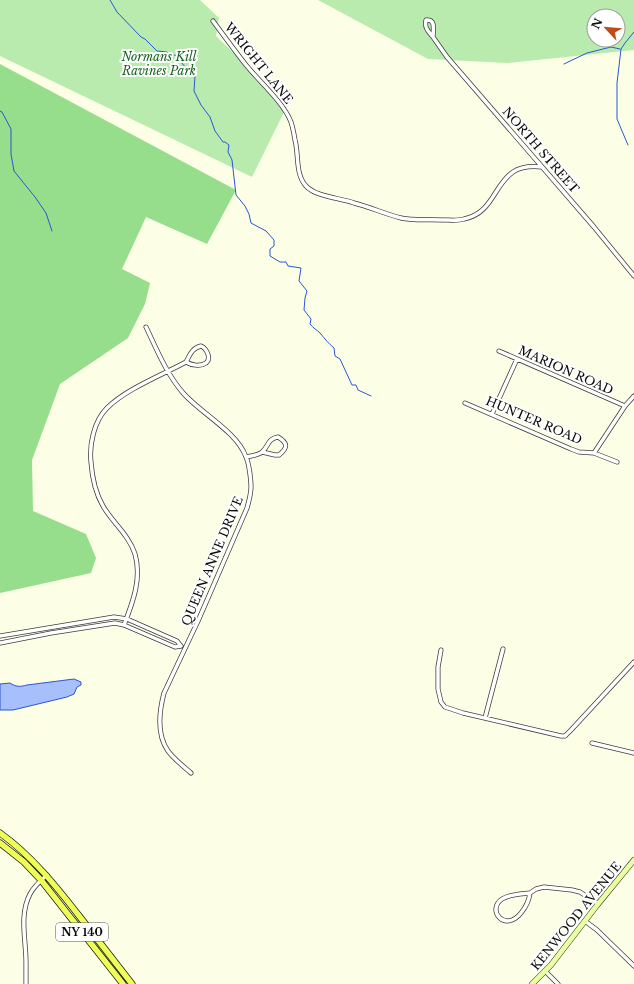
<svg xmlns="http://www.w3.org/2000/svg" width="634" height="984" viewBox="0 0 634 984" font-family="'Libre Baskerville',serif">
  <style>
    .green { fill: #b9ebae; fill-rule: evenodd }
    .forest { fill: #96dd8c }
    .water { fill: #a7bffa; stroke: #2957d6 }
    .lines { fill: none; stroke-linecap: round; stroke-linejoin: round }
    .stream { stroke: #2957d6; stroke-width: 1 }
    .minor-casing { stroke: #3d3d3d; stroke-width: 5 }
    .secondary-casing { stroke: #2c2c2c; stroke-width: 6 }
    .primary-casing { stroke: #1b1b1b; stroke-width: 7 }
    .minor { stroke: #fff; stroke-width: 3.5 }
    .secondary { stroke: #eaffa1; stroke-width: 5 }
    .primary { stroke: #efff56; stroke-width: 5.5 }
    .labels { text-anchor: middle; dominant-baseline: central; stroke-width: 4; stroke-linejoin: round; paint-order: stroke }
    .shield { fill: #fff; stroke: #545454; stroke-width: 1 }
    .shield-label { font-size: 11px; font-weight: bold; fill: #0a0a0a }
    .park-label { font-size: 12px; font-style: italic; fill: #176421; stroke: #fff }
    .street-label { font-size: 12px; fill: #0a0a0a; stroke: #fff }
  </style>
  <rect width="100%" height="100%" fill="#fcffe6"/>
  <!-- green -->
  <path class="green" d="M0,0H200L219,18L216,36L243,62L284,112L252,177L0,56Z
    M318,0H634V50L507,63L428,59ZM594,16H618V40H594Z"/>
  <!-- forest -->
  <path class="forest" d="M0,64L236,190L207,244L146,217L122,269L150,283L145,304L128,338L60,384L32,460L33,511L86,534L96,558L91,573L0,593Z"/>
  <!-- water -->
  <path class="water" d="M74,679L81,682V685L77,687L74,694L67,697L13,710H0V684L10,683C16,687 20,687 27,685Z"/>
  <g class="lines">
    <!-- stream -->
    <path class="stream" d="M110,0L117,12L141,37L145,39L157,51L167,52L169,56L175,55L186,68L195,76L194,91L201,105L210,117L215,131L223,142H225L229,145L228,152L232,160L236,195L245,206L249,214L251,223L266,231L274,240V246L270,249V256L280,262H286L288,266L301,268L299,281L307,291L305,298L304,310L311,319L310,324C313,328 317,330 320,333C325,339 329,344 334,348L335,356L340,359L352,385H356L358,390L371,396
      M564,64L587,53L611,47L620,49
      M0,111L2,112L11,129V154L14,171L35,197L46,213L52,231
      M628,145L617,119V83L621,49L625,43L634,32"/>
    <!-- minor casing -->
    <g class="minor-casing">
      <path id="minor" d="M426,20C436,19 433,29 433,37C429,32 424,28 426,20Z
        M213,21C224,36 235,51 246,65C259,81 284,103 291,122C293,128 294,134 295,140C299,154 295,174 306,186C316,197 341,198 354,203C370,207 385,214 401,218C414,221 429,219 443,220C450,220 458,221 464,219C493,213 493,186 513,172C522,166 532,166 542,167
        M433,37L447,57L594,227L634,276
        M146,327C157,350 167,375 184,394C202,414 237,432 246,457C249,463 251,480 251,487C251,494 249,501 247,508L198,621L164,693C159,712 156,734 168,751C174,759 183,766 191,773
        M201,346C206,348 212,358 206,363C200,367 191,365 186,362C190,355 192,348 201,346Z
        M499,351L625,406
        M465,403L571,449L579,452L594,453L617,462
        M492,414L517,359
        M594,453L596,450L625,406L634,396
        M246,457C251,456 259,455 262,452C269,446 267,439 278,437C288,443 288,448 279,455H275L262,452
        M124,625C133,602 142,578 135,554C129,535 112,522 103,506C96,494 92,476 91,462C89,445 94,421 107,408C126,389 162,375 186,362
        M0,636L114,617L127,619L177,641L181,646
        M0,643L51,633L115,623L124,625L175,647L181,646
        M441,650L438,667V689L441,702L445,707L463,713L561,736H565L572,729L634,662
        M485,718L503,649
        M592,743L634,753
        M530,893C529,901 526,907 521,913C505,933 486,910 502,899C510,894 521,894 530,893Z
        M530,893L536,889L544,887L572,890L580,892L598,904
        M585,921L597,930L634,966
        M545,971L558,984
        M26,984C26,977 26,969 26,962C26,940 19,915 30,894C34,886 40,881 47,875"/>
    </g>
    <!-- secondary casing -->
    <g class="secondary-casing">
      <path id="secondary" d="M532,984L551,965L598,904L634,860"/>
    </g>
    <!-- primary casing -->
    <g class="primary-casing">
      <path id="primary" d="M0,833C32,856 56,886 80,917C97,939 115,962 132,984
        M0,843L24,862L41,880L123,984"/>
    </g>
    <!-- minor -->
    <use href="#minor" class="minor"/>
    <!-- secondary -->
    <use href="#secondary" class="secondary"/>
    <!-- primary -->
    <use href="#primary" class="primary"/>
  </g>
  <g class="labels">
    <!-- shield labels -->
    <rect class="shield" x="56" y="923" width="52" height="18" rx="3"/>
    <g class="shield-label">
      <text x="82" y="932">NY 140</text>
    </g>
    <!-- park labels -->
    <g class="park-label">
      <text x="159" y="56">Normans Kill<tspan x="159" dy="14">Ravines Park</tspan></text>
    </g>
    <!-- street labels -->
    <g class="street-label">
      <text transform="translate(259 63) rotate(51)">WRIGHT LANE</text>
      <text transform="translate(541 150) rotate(49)">NORTH STREET</text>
      <text transform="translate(566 370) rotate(24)">MARION ROAD</text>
      <text transform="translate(534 420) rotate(23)">HUNTER ROAD</text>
      <text transform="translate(212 561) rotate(-67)">QUEEN ANNE DRIVE</text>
      <text transform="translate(576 916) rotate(-51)">KENWOOD AVENUE</text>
    </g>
  </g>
  <!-- north arrow -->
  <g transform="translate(606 28) rotate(296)"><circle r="19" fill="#ffffff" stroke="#9d9d9d"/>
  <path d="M0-3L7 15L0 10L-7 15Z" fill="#c24a1a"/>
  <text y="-6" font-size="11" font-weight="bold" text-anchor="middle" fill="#0a0a0a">N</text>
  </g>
</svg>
